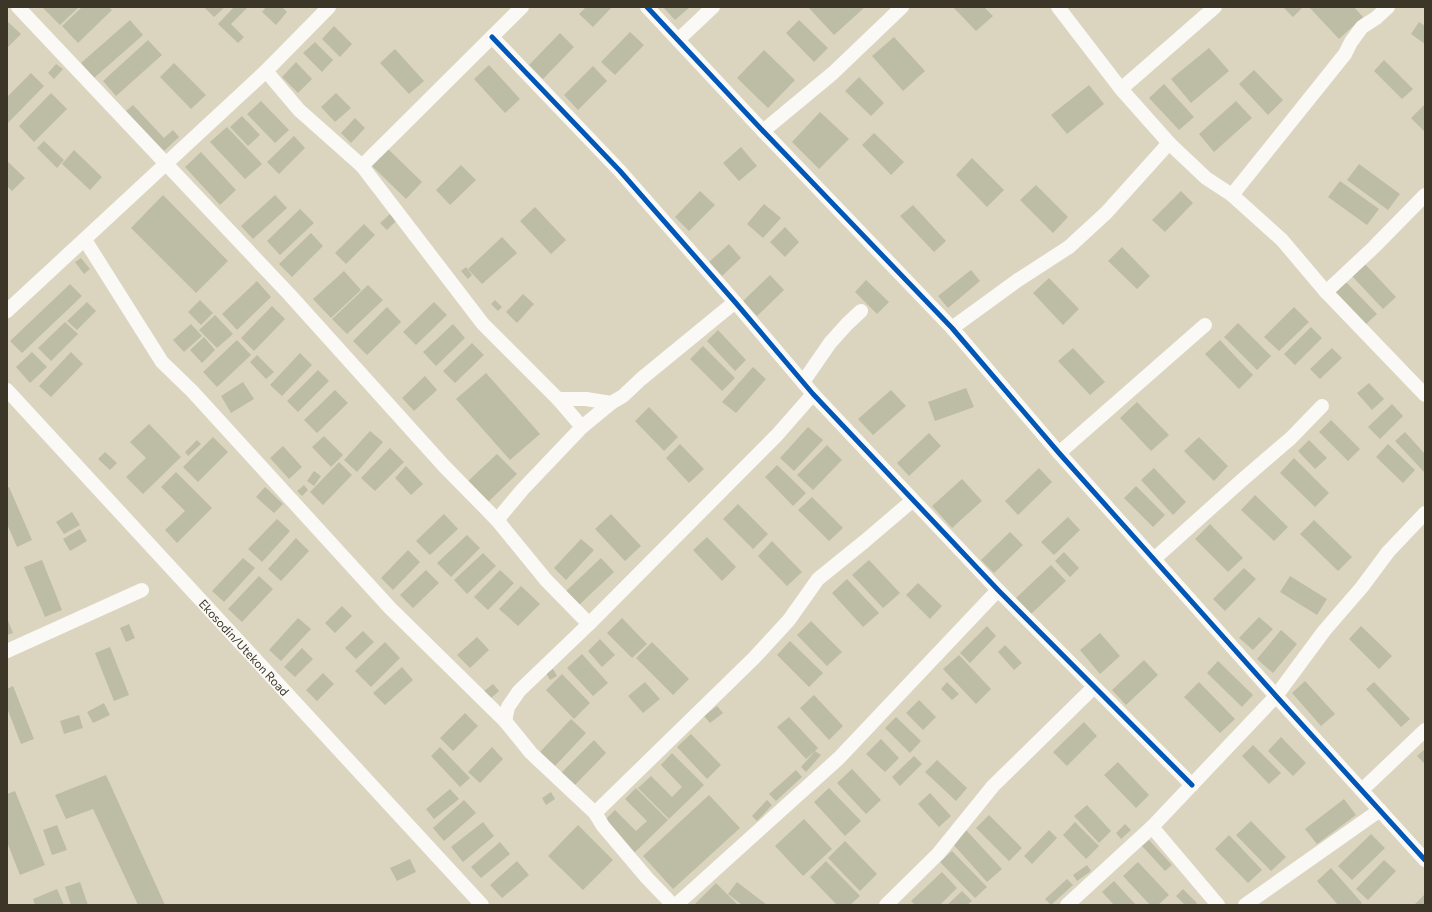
<svg xmlns="http://www.w3.org/2000/svg" width="1432" height="912" viewBox="0 0 1432 912" font-family="Commissioner,sans-serif">
  <style>
    .building { fill: #bdbca4 }
    .lines { fill: none; stroke-linecap: round; stroke-linejoin: round }
    .minor { stroke: #faf9f6; stroke-width: 14 }
    .cycleway-casing { stroke: #fefcf4; stroke-width: 8 }
    .cycleway { stroke: #0057b8; stroke-width: 5 }
    .labels { text-anchor: middle; dominant-baseline: central; stroke-width: 4; stroke-linejoin: round; paint-order: stroke }
    .street-label { font-size: 12px; fill: #3b3627; stroke: #fefcf4 }
  </style>
  <rect width="100%" height="100%" fill="#dbd5c0"/>
  <!-- building -->
  <path class="building" d="M44,7H79L60,25L43,8Z
    M82,7H109L112,10L78,43L62,26Z
    M204,7H225L214,17Z
    M234,7H248L231,24L244,37L238,43L218,24Z
    M266,7H282L287,12L276,25L262,12Z
    M586,7H612L593,27L579,14Z
    M663,7H690L675,20Z
    M808,7H865L834,35Z
    M953,7H984L993,16L976,31Z
    M1283,7H1303L1293,17Z
    M1309,7H1354L1363,17L1339,39Z
    M130,20L143,35L94,78L81,63Z
    M799,20L828,48L814,62L786,33Z
    M7,21L21,34L7,48Z
    M1419,22L1425,26V44L1411,34Z
    M334,26L352,44L340,57L322,39Z
    M630,32L644,45L615,75L601,62Z
    M560,33L574,47L543,79L529,65Z
    M894,37L925,71L903,91L872,56Z
    M148,40L162,55L116,96L103,81Z
    M315,42L333,60L322,72L303,53Z
    M1209,48L1229,71L1191,103L1171,79Z
    M395,49L424,81L409,94L380,63Z
    M764,50L795,80L768,108L737,78Z
    M1384,60L1413,89L1402,99L1374,71Z
    M296,62L312,79L298,93L282,77Z
    M174,63L206,95L191,109L160,77Z
    M56,64L63,69L54,79L48,73Z
    M489,65L520,99L505,113L474,79Z
    M593,66L607,81L578,110L564,95Z
    M1254,70L1283,100L1268,115L1239,84Z
    M31,73L44,86L7,124V97Z
    M859,77L884,103L871,116L845,91Z
    M1164,84L1194,117L1179,130L1149,98Z
    M1089,85L1104,104L1067,134L1051,115Z
    M51,93L67,109L34,142L19,126Z
    M336,93L351,108L335,122L321,107Z
    M261,101L289,130L275,143L247,114Z
    M1236,101L1252,118L1214,152L1199,134Z
    M1425,104V132L1411,118Z
    M133,105L164,138L173,130L179,137L164,151L126,111Z
    M820,112L849,139L819,169L792,142Z
    M242,116L260,135L248,146L230,127Z
    M355,118L365,128L351,143L341,133Z
    M227,127L262,164L245,179L210,142Z
    M874,133L904,162L891,175L862,145Z
    M294,136L305,148L279,174L267,162Z
    M44,141L64,160L57,168L37,148Z
    M386,147L422,182L406,199L370,164Z
    M741,147L757,166L739,181L723,163Z
    M74,150L102,177L90,190L62,164Z
    M201,152L236,190L220,205L185,167Z
    M972,158L1004,190L987,207L956,175Z
    M7,161L25,178L12,191L7,186Z
    M1359,164L1400,194L1388,210L1347,180Z
    M461,165L476,180L450,205L436,190Z
    M1340,181L1379,209L1367,225L1328,197Z
    M1036,185L1068,217L1053,233L1020,200Z
    M700,191L715,205L689,231L675,217Z
    M1181,191L1193,203L1165,232L1152,220Z
    M163,195L228,261L196,293L131,228Z
    M275,195L287,208L253,239L241,226Z
    M764,204L781,218L763,238L747,224Z
    M913,205L946,241L934,252L900,216Z
    M535,207L566,240L551,254L520,221Z
    M300,209L314,223L280,255L267,241Z
    M390,214L396,221L387,230L380,223Z
    M364,224L375,235L346,264L335,253Z
    M785,227L799,242L785,257L770,242Z
    M311,233L323,246L292,277L279,264Z
    M502,237L517,253L482,284L468,269Z
    M729,244L741,258L722,276L709,262Z
    M1122,247L1150,276L1137,289L1108,261Z
    M81,258L90,269L84,274L75,262Z
    M1364,263L1396,297L1383,309L1351,275Z
    M466,267L472,275L468,279L461,271Z
    M971,270L980,281L948,308L938,296Z
    M344,271L361,290L331,318L313,299Z
    M770,275L784,290L757,316L743,301Z
    M1049,278L1079,309L1063,325L1033,293Z
    M866,280L889,302L877,314L855,292Z
    M257,281L271,297L237,330L222,314Z
    M1346,282L1377,314L1364,326L1333,294Z
    M70,284L82,296L22,353L10,341Z
    M368,285L383,300L347,334L332,319Z
    M523,294L534,304L517,323L506,312Z
    M200,300L213,313L201,325L188,312Z
    M495,300L502,307L498,311L491,304Z
    M87,302L96,311L77,330L67,321Z
    M434,302L447,315L416,345L403,332Z
    M272,306L285,319L254,351L241,338Z
    M387,307L401,322L367,355L353,341Z
    M1294,307L1309,322L1279,351L1264,337Z
    M215,315L233,334L217,348L199,330Z
    M65,322L78,334L51,361L38,348Z
    M1238,323L1271,356L1257,370L1224,337Z
    M191,324L202,336L184,352L173,340Z
    M453,324L465,338L436,366L423,352Z
    M1311,327L1322,338L1295,365L1284,354Z
    M718,330L746,360L735,371L707,341Z
    M204,337L215,350L202,363L190,350Z
    M237,340L251,355L217,387L203,372Z
    M1220,340L1253,375L1239,389L1205,354Z
    M472,343L484,355L455,383L443,371Z
    M703,346L735,378L722,391L690,359Z
    M1073,348L1105,382L1090,395L1058,361Z
    M1332,348L1342,358L1320,379L1310,369Z
    M32,352L47,367L30,383L16,367Z
    M71,352L83,364L51,397L39,386Z
    M300,353L312,365L282,396L270,385Z
    M257,355L274,372L266,379L250,362Z
    M753,367L766,379L736,413L722,402Z
    M318,370L329,381L298,412L287,401Z
    M486,373L540,434L510,460L456,399Z
    M425,376L437,390L414,411L402,398Z
    M243,382L254,399L231,413L221,396Z
    M1369,383L1384,399L1372,410L1357,393Z
    M966,388L974,407L935,421L928,402Z
    M335,390L348,403L317,433L304,420Z
    M891,390L906,406L873,435L858,419Z
    M1137,402L1169,435L1151,451L1120,418Z
    M1392,404L1403,416L1380,439L1368,427Z
    M649,407L678,437L664,451L635,421Z
    M1331,420L1360,449L1348,461L1319,432Z
    M149,424L181,457L143,494L126,477L146,458L130,442Z
    M808,427L823,440L794,471L780,458Z
    M370,431L383,442L357,472L344,460Z
    M1405,432L1425,454V473L1395,441Z
    M929,433L941,446L909,476L897,463Z
    M324,436L343,455L331,467L312,447Z
    M213,437L228,452L198,482L183,467Z
    M1199,437L1228,466L1214,481L1184,451Z
    M197,440L201,444L188,456L185,452Z
    M1309,440L1327,458L1315,469L1298,451Z
    M680,444L704,469L689,483L666,458Z
    M1388,444L1415,470L1403,483L1376,457Z
    M827,445L842,460L813,490L797,475Z
    M283,446L302,467L289,479L270,458Z
    M390,448L404,462L375,491L361,478Z
    M105,452L117,463L110,470L98,459Z
    M497,454L517,474L487,503L467,482Z
    M1294,458L1329,493L1315,507L1280,473Z
    M339,462L352,475L323,505L310,492Z
    M777,465L806,493L793,506L765,477Z
    M406,466L423,484L411,495L395,478Z
    M1039,468L1052,482L1018,515L1005,501Z
    M1154,468L1186,502L1173,515L1141,480Z
    M314,471L321,476L314,486L307,481Z
    M176,472L212,508L177,543L165,530L185,511L161,487Z
    M962,479L982,501L952,528L932,506Z
    M304,485L308,490L302,496L297,491Z
    M1136,486L1165,515L1153,527L1124,498Z
    M9,487L32,540L17,547L7,524V488Z
    M265,487L283,504L274,513L256,497Z
    M1255,495L1288,527L1274,541L1241,510Z
    M812,497L843,528L829,541L798,510Z
    M738,504L768,534L753,549L723,519Z
    M72,512L80,525L64,534L56,522Z
    M444,514L458,529L430,555L416,541Z
    M611,514L641,546L625,561L595,529Z
    M1068,517L1080,530L1054,555L1041,542Z
    M277,519L290,531L262,562L248,549Z
    M1314,520L1352,557L1338,571L1300,534Z
    M1210,524L1243,558L1228,572L1195,539Z
    M80,529L87,541L70,551L63,539Z
    M1010,532L1023,545L994,573L981,560Z
    M467,535L480,548L451,577L437,563Z
    M707,537L736,567L722,581L693,550Z
    M296,538L309,551L281,581L268,569Z
    M581,539L594,550L566,580L554,568Z
    M772,541L802,572L787,586L758,556Z
    M408,550L420,562L393,590L381,578Z
    M1064,552L1079,568L1070,577L1055,561Z
    M483,553L496,566L467,594L454,580Z
    M243,558L255,568L224,602L212,591Z
    M601,558L614,572L579,605L566,591Z
    M42,560L62,610L45,617L24,567Z
    M869,560L900,593L883,608L852,575Z
    M1051,565L1066,581L1031,614L1016,598Z
    M1244,568L1256,579L1225,611L1213,599Z
    M426,570L439,583L413,608L400,595Z
    M500,570L514,583L488,610L474,597Z
    M259,576L273,589L242,622L228,609Z
    M1290,576L1327,599L1317,615L1280,592Z
    M847,579L879,613L863,627L832,593Z
    M918,583L942,606L930,619L906,595Z
    M521,586L540,604L518,626L499,609Z
    M342,606L352,616L335,633L325,623Z
    M1259,617L1273,629L1253,650L1239,638Z
    M7,618L13,633L7,635Z
    M298,618L311,629L281,661L269,650Z
    M622,618L647,644L632,658L607,633Z
    M811,621L842,652L827,666L797,635Z
    M129,624L135,638L126,642L120,628Z
    M987,626L996,636L970,663L960,653Z
    M1361,626L1392,656L1379,669L1349,639Z
    M1281,630L1297,644L1273,673L1257,659Z
    M363,631L374,642L356,659L345,648Z
    M1100,633L1120,656L1100,674L1080,650Z
    M477,637L489,650L470,668L457,655Z
    M600,639L615,655L602,667L588,651Z
    M790,641L823,673L809,687L777,655Z
    M385,642L400,658L371,687L355,671Z
    M652,642L689,679L673,695L636,658Z
    M1005,645L1022,663L1014,670L998,652Z
    M110,647L129,695L114,701L95,653Z
    M302,648L313,659L295,677L284,667Z
    M582,654L608,683L593,696L567,668Z
    M959,655L991,689L976,704L943,669Z
    M1144,660L1158,675L1126,705L1112,690Z
    M1218,661L1253,695L1242,707L1207,673Z
    M402,667L413,680L385,705L373,693Z
    M553,669L557,676L550,680L546,673Z
    M323,673L334,684L317,701L306,690Z
    M562,674L590,703L574,719L546,690Z
    M1305,681L1335,714L1321,726L1292,693Z
    M645,682L660,699L643,713L628,696Z
    M947,682L959,694L952,700L941,689Z
    M1199,682L1235,719L1220,733L1184,697Z
    M1374,682L1410,719L1401,727L1366,689Z
    M493,684L499,691L490,699L483,692Z
    M13,686L34,739L21,744L7,708V689Z
    M814,695L843,726L829,740L800,708Z
    M919,700L936,717L923,730L906,713Z
    M104,703L110,715L93,723L87,712Z
    M717,706L723,713L710,723L704,716Z
    M465,713L478,726L453,751L440,738Z
    M79,715L83,728L64,734L60,721Z
    M789,717L818,748L815,751L821,755L806,772L801,767L815,751L806,759L777,727Z
    M896,717L921,741L910,753L885,728Z
    M571,719L586,733L555,766L540,752Z
    M1084,722L1097,736L1067,766L1053,752Z
    M691,734L721,765L707,779L677,747Z
    M1281,737L1306,763L1293,776L1268,751Z
    M881,739L899,758L885,772L866,754Z
    M594,740L606,753L572,788L559,775Z
    M1253,745L1281,773L1269,784L1242,756Z
    M440,747L470,778L460,787L431,756Z
    M492,747L503,759L480,783L468,772Z
    M1425,749V764L1417,756Z
    M672,753L704,785L669,819L638,788L651,776L672,797L682,787L661,765Z
    M914,756L922,764L900,786L892,777Z
    M937,760L967,788L956,801L925,772Z
    M1118,762L1149,795L1136,808L1104,775Z
    M852,769L881,800L866,814L837,783Z
    M796,770L802,777L776,801L769,794Z
    M106,775L165,905H138L93,809L66,819L55,795Z
    M636,788L668,820L633,854L602,823L615,810L636,831L647,821L625,799Z
    M829,788L861,821L845,836L814,802Z
    M450,789L459,799L434,819L426,809Z
    M15,791L45,865L20,875L7,842V794Z
    M551,792L555,799L546,805L542,798Z
    M930,793L951,816L939,827L918,804Z
    M709,795L740,828L673,889L643,856Z
    M1344,799L1356,815L1317,844L1305,829Z
    M464,800L476,813L444,841L433,828Z
    M767,800L772,805L757,821L752,816Z
    M1087,805L1111,831L1099,843L1074,816Z
    M989,815L1022,848L1009,861L976,828Z
    M804,819L832,849L803,876L775,846Z
    M1251,821L1286,857L1271,871L1236,835Z
    M483,822L494,836L463,862L451,847Z
    M1075,822L1099,846L1086,859L1063,835Z
    M1125,824L1131,830L1121,839L1116,833Z
    M57,825L67,850L52,855L43,830Z
    M578,825L613,860L583,890L548,856Z
    M966,830L1002,869L987,882L952,843Z
    M1049,830L1057,838L1032,864L1024,856Z
    M1371,834L1385,848L1352,880L1338,866Z
    M1229,835L1262,870L1248,883L1215,849Z
    M1149,840L1172,865L1165,871L1142,846Z
    M845,841L877,874L860,891L828,858Z
    M500,842L510,854L481,878L471,867Z
    M952,851L987,887L975,898L940,862Z
    M410,859L416,872L397,881L390,868Z
    M1384,860L1396,871L1368,900L1356,889Z
    M517,861L529,875L502,898L490,885Z
    M826,861L860,896L850,905H837L810,877Z
    M1138,862L1169,895L1158,905H1150L1123,876Z
    M1087,865L1091,871L1077,881L1073,875Z
    M1331,868L1362,903L1360,905H1338L1317,881Z
    M942,872L957,888L940,905H915L911,901Z
    M1067,879L1073,885L1051,905L1045,899Z
    M1114,881L1136,905H1114L1102,892Z
    M80,882L88,905H71L65,887Z
    M737,882L767,905H742L728,894Z
    M716,883L738,905H694Z
    M57,889L64,905H35L33,899Z
    M1183,889L1197,903L1195,905H1185L1176,896Z
    M962,891L972,901L967,905H947Z
    M1425,894V905H1414Z"/>
  <g class="lines">
    <!-- minor -->
    <g class="minor">
      <path d="M18,7L289,294L444,466L497,520L546,580L589,624"/>
      <path d="M647,7L763,131L952,328L1059,453L1276,696L1425,860"/>
      <path d="M1058,7L1121,89L1169,143L1206,178L1232,195L1282,240L1326,292L1425,395"/>
      <path d="M492,37L620,171L735,302L813,394L998,590L1192,785"/>
      <path d="M678,40L713,7"/>
      <path d="M266,71L299,110L362,166L483,324L558,399H586L611,403L623,396L641,379L735,302"/>
      <path d="M1121,89L1215,7"/>
      <path d="M763,131L833,73L902,7"/>
      <path d="M362,166L522,7"/>
      <path d="M1232,195L1345,54L1351,42L1362,27L1376,18L1388,7"/>
      <path d="M85,240L162,362L192,391L390,608L505,721L531,753L595,813L603,826L647,878L673,905"/>
      <path d="M1326,292L1374,247L1425,195"/>
      <path d="M7,311L266,71L329,7"/>
      <path d="M952,328L1018,280L1069,247L1106,213L1169,143"/>
      <path d="M803,382L830,343L847,324L861,311"/>
      <path id="s1" d="M7,390L482,905"/>
      <path d="M558,399L582,427"/>
      <path d="M1059,453L1205,325"/>
      <path d="M497,520L523,489L582,427L611,403"/>
      <path d="M1154,559L1241,481L1291,438L1322,406"/>
      <path d="M7,651L142,590"/>
      <path d="M505,721L508,707L519,691L589,624L777,435L813,394"/>
      <path d="M1362,790L1425,730"/>
      <path d="M595,813L754,658L789,620L818,579L865,541L913,500"/>
      <path d="M1152,827L1218,905"/>
      <path d="M676,905L839,758L998,590"/>
      <path d="M886,905L938,854L993,786L1094,687"/>
      <path d="M1067,905L1152,827L1276,696L1324,631L1362,587L1388,552L1425,513"/>
      <path d="M1245,905L1380,810"/>
    </g>
    <!-- cycleway casing -->
    <g class="cycleway-casing">
      <path id="cycleway" d="M647,7L763,131L952,328L1059,453L1276,696L1425,860
        M492,37L620,171L735,302L813,394L998,590L1192,785"/>
    </g>
    <!-- cycleway -->
    <use href="#cycleway" class="cycleway"/>
  </g>
  <g class="labels">
    <!-- street labels -->
    <g class="street-label">
      <text stroke="none"><textPath href="#s1" startOffset="350">Ekosodin/Utekon Road</textPath></text>
    </g>
  </g>
  <!-- border -->
  <rect width="1432" height="912" fill="none" stroke="#3b3627" stroke-width="16"/>
</svg>
